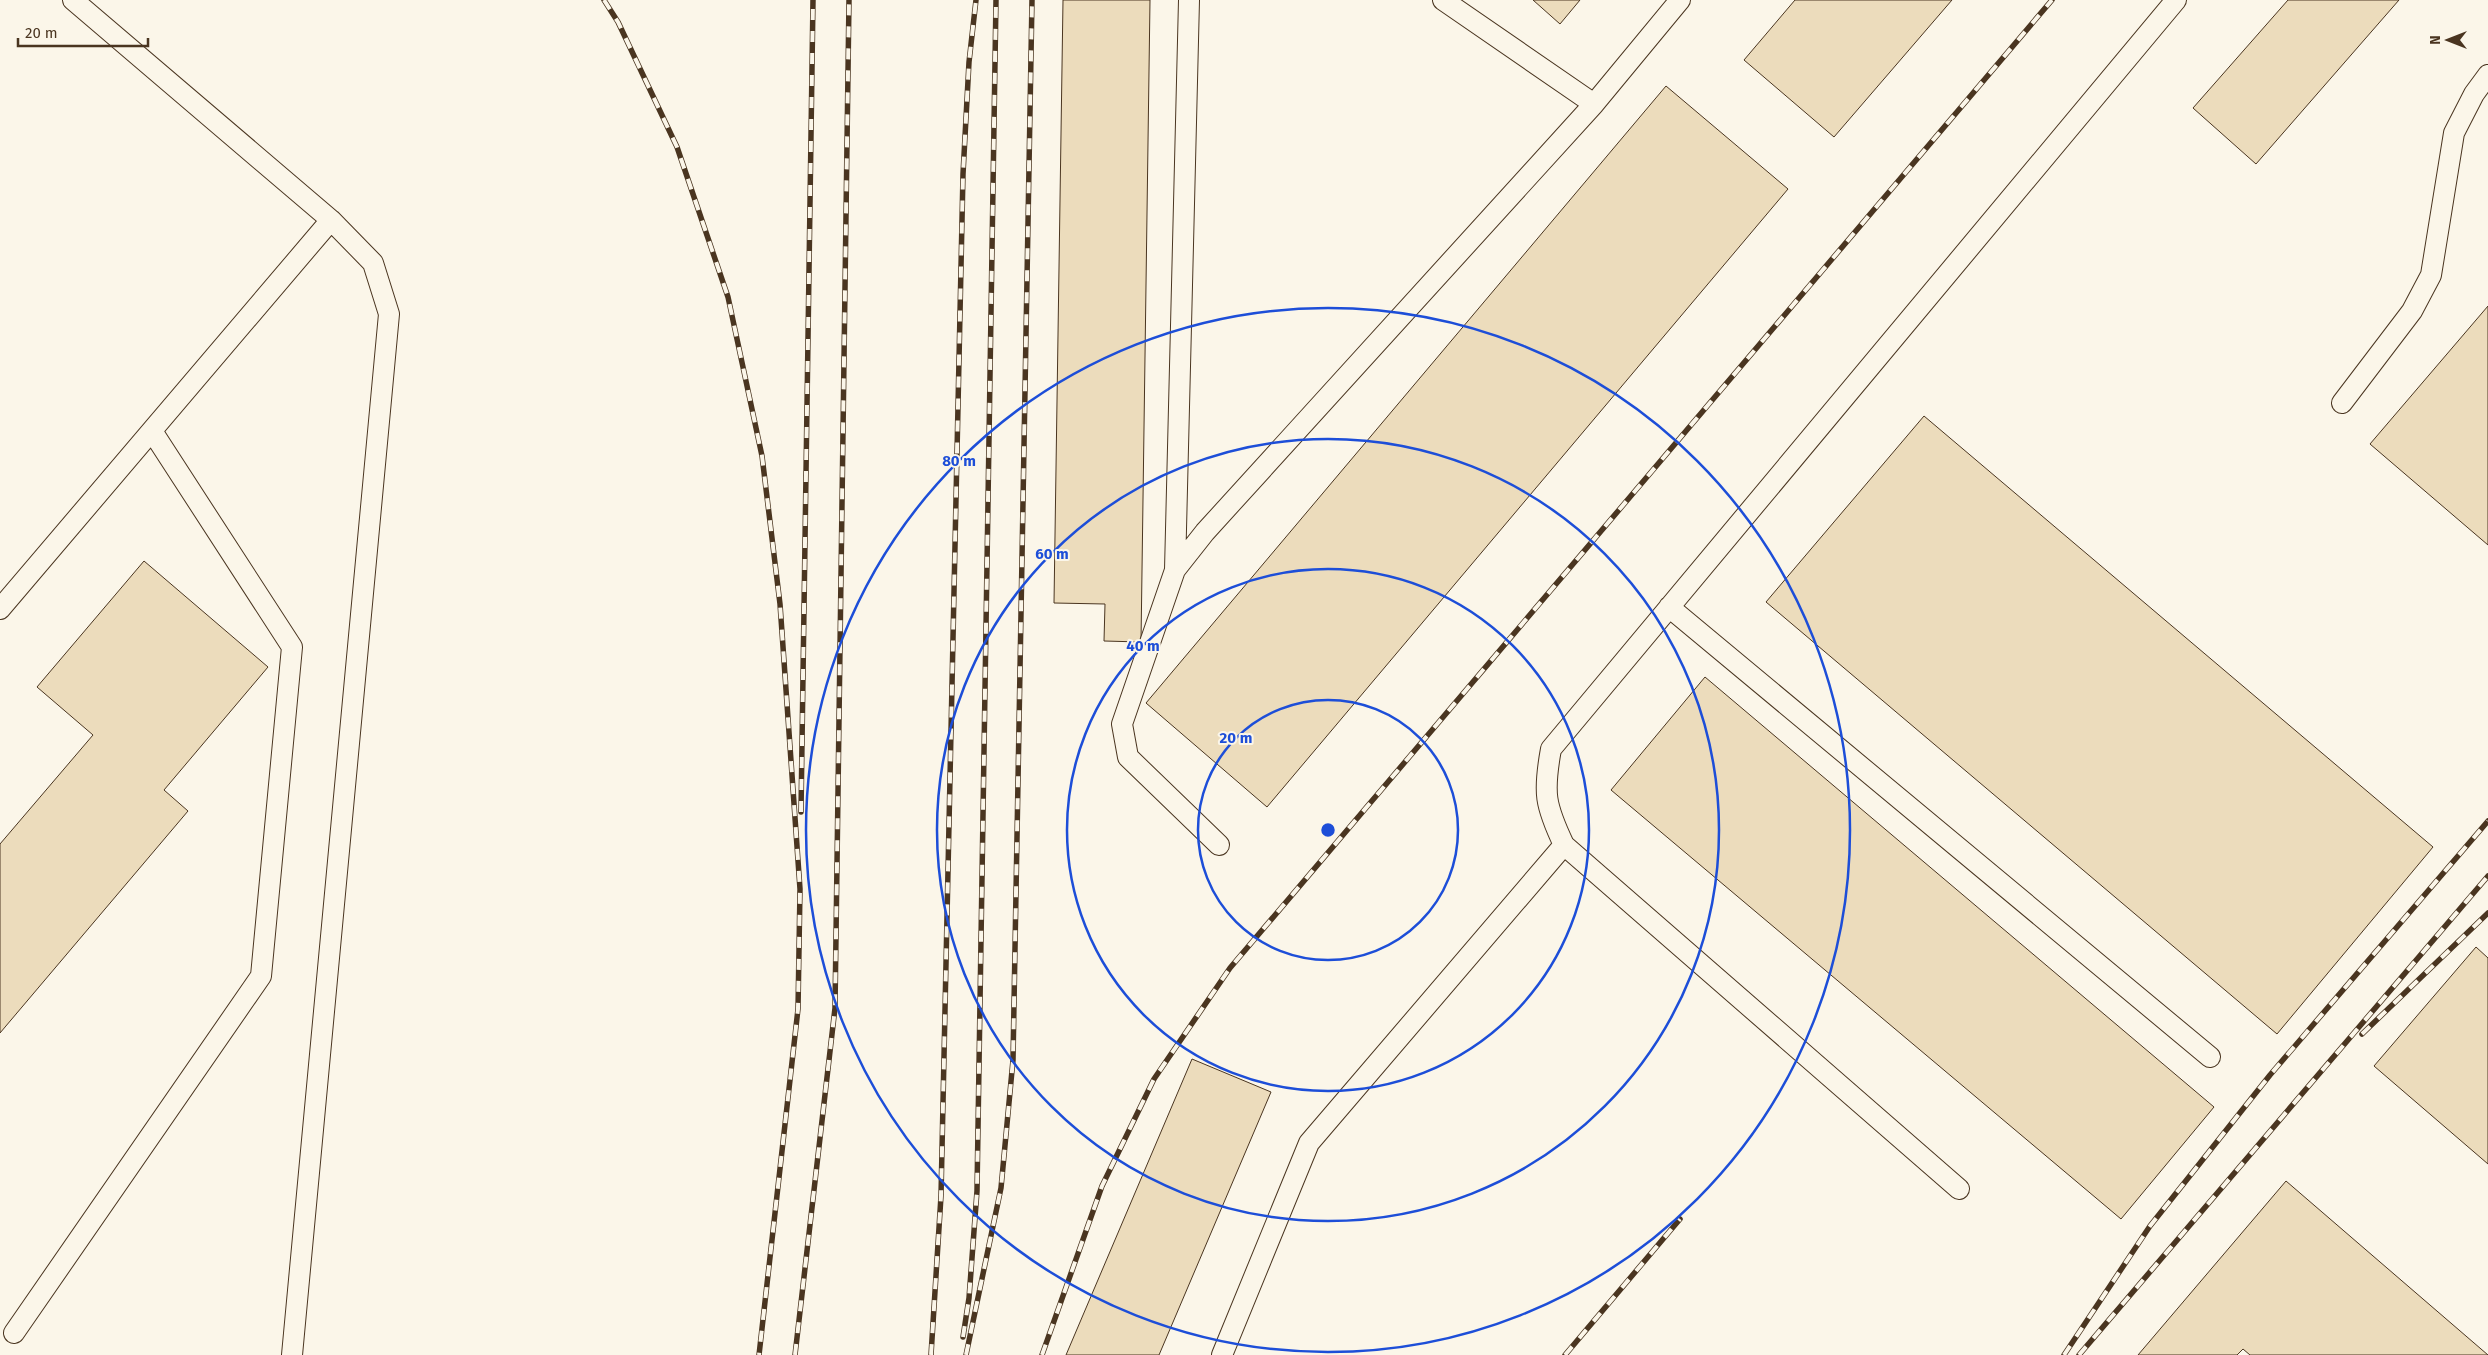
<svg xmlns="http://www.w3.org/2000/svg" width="2488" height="1355" viewBox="0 0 2488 1355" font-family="'Fira Sans',sans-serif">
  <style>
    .building { fill: #ecdcbc; stroke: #4a3520 }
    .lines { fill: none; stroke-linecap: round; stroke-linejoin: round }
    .lane-casing { stroke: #4a3520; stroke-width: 22 }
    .lane { stroke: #fbf6e9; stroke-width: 20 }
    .rail-casing { stroke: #4a3520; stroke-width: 5.5 }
    .rail { stroke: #fbf6e9; stroke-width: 4; stroke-dasharray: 11; stroke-linecap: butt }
    .ring { fill: none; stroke: #1d4ed8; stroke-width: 2.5 }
    .centre { fill: #1d4ed8; stroke: #fbf6e9; stroke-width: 2.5 }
    .ring-label { font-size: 15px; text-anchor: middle; font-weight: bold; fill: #1d4ed8; stroke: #fbf6e9; stroke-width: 4; stroke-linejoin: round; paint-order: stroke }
  </style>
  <rect width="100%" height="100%" fill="#fbf6e9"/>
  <!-- building -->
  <path class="building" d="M1063,0H1150L1141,642L1104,641L1105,604L1054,603Z
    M1533,0H1580L1560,24Z
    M1795,0H1952L1834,137L1744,60Z
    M2288,0H2399L2256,164L2193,108Z
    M1666,86L1788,189L1267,807L1146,703Z
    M2488,306V545L2370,444Z
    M1924,416L2433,847L2277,1034L1766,602Z
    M144,561L268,667L164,790L188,811L0,1033V844L93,735L37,687Z
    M1705,677L2214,1107L2121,1219L1611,790Z
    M2476,947L2488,958V1164L2374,1066Z
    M1192,1059L1271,1092L1159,1355H1066Z
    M2286,1181L2488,1355H2250L2243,1349L2237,1355H2138Z"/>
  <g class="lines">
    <!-- lane casing -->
    <g class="lane-casing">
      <path id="lane" d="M73,0L331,220L373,263L389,314L292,1355
        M1443,0L1594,104
        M2342,403L2412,311L2431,275L2454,133L2474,94L2488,75
        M1175,570L1189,0
        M1669,607L2210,1057
        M0,609L331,220
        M1219,845L1128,757L1122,724L1175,570L1205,532L1594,104L1680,0
        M1959,1189L1564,845C1545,805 1543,793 1551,749L2176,0
        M14,1333L261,976L292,647L152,431
        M1222,1355L1309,1143L1564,845"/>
    </g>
    <!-- lane -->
    <use href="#lane" class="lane"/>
    <!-- rail casing -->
    <g class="rail-casing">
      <path id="rail" d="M604,0L618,22L677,147L728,297L762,456L780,604L800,889L798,1009L759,1355
        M801,812L813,0
        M2362,1034L2488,913
        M963,1337L969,1298L977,1191L996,0
        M795,1355L835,1008L849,0
        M931,1355L941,1196L963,174L969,62L976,0
        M966,1355L1001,1188L1013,1060L1032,0
        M1042,1355L1102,1186L1154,1079L1230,968L2052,0
        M1565,1355L1680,1219
        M2064,1355L2150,1226L2270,1075L2488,821
        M2079,1355L2488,876"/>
    </g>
    <!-- rail -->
    <use href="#rail" class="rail"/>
  </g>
  <!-- distance rings -->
  <g class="ring">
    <circle cx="1328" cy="830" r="130"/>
    <circle cx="1328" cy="830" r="261"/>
    <circle cx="1328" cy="830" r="391"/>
    <circle cx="1328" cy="830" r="522"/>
  </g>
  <circle cx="1328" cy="830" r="8" class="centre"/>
  <g class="ring-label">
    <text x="959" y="466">80 m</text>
    <text x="1052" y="559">60 m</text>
    <text x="1143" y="651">40 m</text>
    <text x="1236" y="743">20 m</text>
  </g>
  <!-- north arrow -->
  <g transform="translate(2448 40) rotate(270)" stroke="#fbf6e9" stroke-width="4" paint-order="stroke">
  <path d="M0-4L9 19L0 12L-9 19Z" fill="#4a3520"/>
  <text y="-8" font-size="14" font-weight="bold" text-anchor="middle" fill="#4a3520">N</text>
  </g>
  <!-- scale -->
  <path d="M18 38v8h130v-8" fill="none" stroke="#4a3520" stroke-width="2.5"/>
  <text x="25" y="38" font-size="15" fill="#4a3520" stroke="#fbf6e9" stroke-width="4" paint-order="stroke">20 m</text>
</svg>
